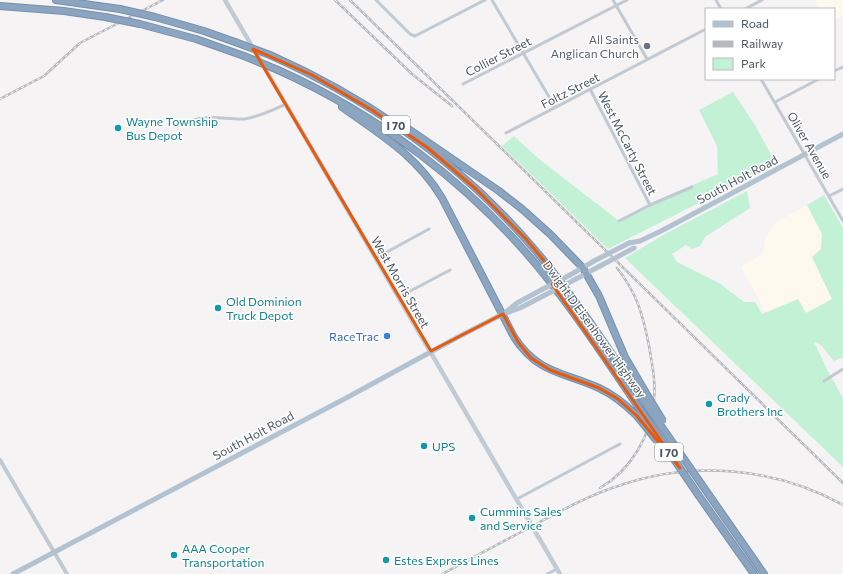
<svg xmlns="http://www.w3.org/2000/svg" width="843" height="574" viewBox="0 0 843 574" font-family="Commissioner,sans-serif">
  <style>
    .commercial { fill: #fdf9ef }
    .green { fill: #c3f1d5 }
    .lines { fill: none; stroke-linecap: round; stroke-linejoin: round }
    .motorway-casing { stroke: #7690ad; stroke-width: 8 }
    .minor { stroke: #c1cad2; stroke-width: 3 }
    .tertiary { stroke: #c1cad2; stroke-width: 4 }
    .secondary { stroke: #c1cbd6; stroke-width: 4.5 }
    .primary { stroke: #b3c2d1; stroke-width: 5 }
    .motorway { stroke: #8ba5c1; stroke-width: 6 }
    .rail-casing { stroke: #b5b8bd; stroke-width: 2.5 }
    .rail { stroke: #fff; stroke-width: 1; stroke-dasharray: 3; stroke-linecap: butt }
    .motorway-bridge-casing { stroke: #7690ad; stroke-width: 8; stroke-linecap: butt }
    .primary-bridge { stroke: #b3c2d1; stroke-width: 5 }
    .motorway-bridge { stroke: #8ba5c1; stroke-width: 6 }
    .marked { fill: none; stroke: #e8590c; stroke-width: 3; stroke-linejoin: round }
    .worship-dot { fill: #6b7280; stroke: #fff; stroke-width: 1.5 }
    .culture-dot { fill: #0f9aa8; stroke: #fff; stroke-width: 1.5 }
    .shop-dot { fill: #3f7fe0; stroke: #fff; stroke-width: 1.5 }
    .labels { text-anchor: middle; dominant-baseline: central; stroke-width: 3; stroke-linejoin: round; paint-order: stroke }
    .shield { fill: #fff; stroke: #808990; stroke-width: 1 }
    .shield-label { font-size: 11px; font-weight: bold; fill: #4a5661 }
    .worship-label { font-size: 12px; fill: #5b616d; stroke: #fff; text-anchor: end }
    .street-label { font-size: 12px; fill: #4a5661; stroke: #fff }
    .culture-label { font-size: 12px; fill: #0d838f; stroke: #fff; text-anchor: start }
    .shop-label { font-size: 12px; fill: #366cbe; stroke: #fff; text-anchor: end }
  </style>
  <rect width="100%" height="100%" fill="#f5f3f3"/>
  <!-- commercial -->
  <path class="commercial" d="M815,0H843V14L834,22V9H820Z
    M807,205L822,234L821,249L812,257L832,299L805,313L797,299L766,313L741,266L763,254L765,239L775,223Z"/>
  <!-- green -->
  <path class="green" d="M733,92L755,125L776,164L608,249L502,146L514,136L539,159L619,221L651,203L718,174L717,146L699,110Z
    M747,191L750,208L705,237L700,246L692,249L686,245L672,254L677,262L719,283L744,302H755L762,314L798,299L806,313L832,299L812,257L821,249L822,234L807,205L824,195L843,228V357L834,361L821,345L814,342L829,373L843,398V467L625,258L665,234Z"/>
  <g class="lines">
    <!-- motorway casing -->
    <g class="motorway-casing">
      <path id="motorway" d="M56,0L120,9
        M0,6L64,11L105,17
        M155,17L204,31L235,42
        M140,24L196,39L244,56
        M270,55C371,100 463,165 535,250C574,296 607,347 641,397
        M278,70C378,115 469,183 539,268C575,312 607,361 639,408
        M342,107C381,135 416,155 442,198L514,337C538,374 564,372 599,388C614,395 626,405 637,416
        M407,128L499,191L522,209L550,234L583,268L599,296L625,357L643,388
        M709,495L764,574
        M699,496L754,574"/>
    </g>
    <!-- minor -->
    <path class="minor" d="M376,0L410,34L415,36L485,0
      M492,0L555,107
      M613,0L647,59
      M716,0L721,9
      M745,9L762,0
      M834,71L843,67
      M761,79L843,221
      M463,84L627,0
      M590,89L650,205
      M775,102L819,79
      M177,126C183,124 190,120 197,119C213,115 229,120 244,119C259,117 273,110 286,104
      M506,133L706,29
      M829,196L843,189
      M619,221L650,205L692,187
      M376,258L429,229
      M399,297L450,270
      M824,381L843,369
      M517,499L620,444
      M547,574L557,569"/>
    <!-- tertiary -->
    <path class="tertiary" d="M0,460L67,574"/>
    <!-- secondary -->
    <path class="secondary" d="M225,0L560,574"/>
    <!-- primary -->
    <path class="primary" d="M629,243L640,241L663,230L843,134
      M570,275L594,261
      M576,279L600,266
      M507,311L517,303L543,289
      M13,574L348,397L460,336L503,314L520,308L551,292"/>
    <!-- motorway -->
    <use href="#motorway" class="motorway"/>
    <!-- rail casing -->
    <g class="rail-casing">
      <path id="rail" d="M335,0L412,74L452,106
        M350,0L843,483
        M0,99L44,76L80,43L163,0
        M600,488C631,470 651,436 654,400C656,382 652,364 649,346C643,315 637,293 617,268
        M442,574C474,557 506,540 538,523C564,509 590,495 618,486C692,460 774,467 843,505"/>
    </g>
    <!-- rail -->
    <use href="#rail" class="rail"/>
    <!-- motorway-bridge casing -->
    <g class="motorway-bridge-casing">
      <path id="motorway-bridge" d="M120,9L155,17
        M105,17L140,24
        M235,42L270,55
        M244,56L278,70
        M643,388L663,421
        M641,397L709,495
        M639,408L699,496
        M637,416L657,441"/>
    </g>
    <!-- primary-bridge -->
    <path class="primary-bridge" d="M594,261L629,243
      M600,266L634,248
      M543,289L570,275
      M551,292L576,279"/>
    <!-- motorway-bridge -->
    <use href="#motorway-bridge" class="motorway-bridge"/>
  </g>
  <!-- marked area -->
  <path class="marked" d="M253,49L312,75L372,110L428,148L476,189L526,239L560,280L552,284L680,468L637,416L618,399L599,388L550,370L531,358L518,342L503,314L431,351Z"/>
  <!-- markers -->
  <circle class="worship-dot" cx="647" cy="46" r="4"/>
  <g class="culture-dot">
    <circle cx="118" cy="128" r="4"/>
    <circle cx="218" cy="308" r="4"/>
    <circle cx="709" cy="404" r="4"/>
    <circle cx="424" cy="446" r="4"/>
    <circle cx="472" cy="518" r="4"/>
    <circle cx="174" cy="555" r="4"/>
    <circle cx="386" cy="560" r="4"/>
  </g>
  <circle class="shop-dot" cx="387" cy="336" r="4"/>
  <g class="labels">
    <!-- shield labels -->
    <g class="shield">
      <rect x="382" y="116" width="28" height="18" rx="3"/>
      <rect x="655" y="443" width="28" height="18" rx="3"/>
    </g>
    <g class="shield-label">
      <text x="396" y="125">I 70</text>
      <text x="669" y="452">I 70</text>
    </g>
    <!-- worship labels -->
    <g class="worship-label">
      <text x="639" y="39">All Saints<tspan x="639" dy="14">Anglican Church</tspan></text>
    </g>
    <!-- street labels -->
    <g class="street-label">
      <text transform="translate(498 56) rotate(-27)">Collier Street</text>
      <text transform="translate(570 90) rotate(-27)">Foltz Street</text>
      <text transform="translate(628 143) rotate(63)">West McCarty Street</text>
      <text transform="translate(810 145) rotate(60)">Oliver Avenue</text>
      <text transform="translate(737 179) rotate(-28)">South Holt Road</text>
      <text transform="translate(401 282) rotate(60)">West Morris Street</text>
      <text transform="translate(595 329) rotate(54)">Dwight D Eisenhower Highway</text>
      <text transform="translate(253 435) rotate(-28)">South Holt Road</text>
    </g>
    <!-- culture labels -->
    <g class="culture-label">
      <text x="126" y="121">Wayne Township<tspan x="126" dy="14">Bus Depot</tspan></text>
      <text x="226" y="301">Old Dominion<tspan x="226" dy="14">Truck Depot</tspan></text>
      <text x="717" y="397">Grady<tspan x="717" dy="14">Brothers Inc</tspan></text>
      <text x="432" y="446">UPS</text>
      <text x="480" y="511">Cummins Sales<tspan x="480" dy="14">and Service</tspan></text>
      <text x="182" y="548">AAA Cooper<tspan x="182" dy="14">Transportation</tspan></text>
      <text x="394" y="560">Estes Express Lines</text>
    </g>
    <!-- shop labels -->
    <g class="shop-label">
      <text x="379" y="336">RaceTrac</text>
    </g>
  </g>
  <!-- legend -->
  <rect x="705" y="8" width="130" height="72" fill="#ffffff" stroke="#b7bbc0"/>
  <rect x="713" y="21" width="20" height="6" fill="#b3c2d1" stroke="#b7bbc0"/>
  <text x="741" y="28" font-size="12" fill="#4a5661">Road</text>
  <rect x="713" y="41" width="20" height="6" fill="#b5b8bd" stroke="#b7bbc0"/>
  <text x="741" y="48" font-size="12" fill="#4a5661">Railway</text>
  <rect x="713" y="58" width="20" height="12" fill="#c3f1d5" stroke="#b7bbc0"/>
  <text x="741" y="68" font-size="12" fill="#4a5661">Park</text>
</svg>
